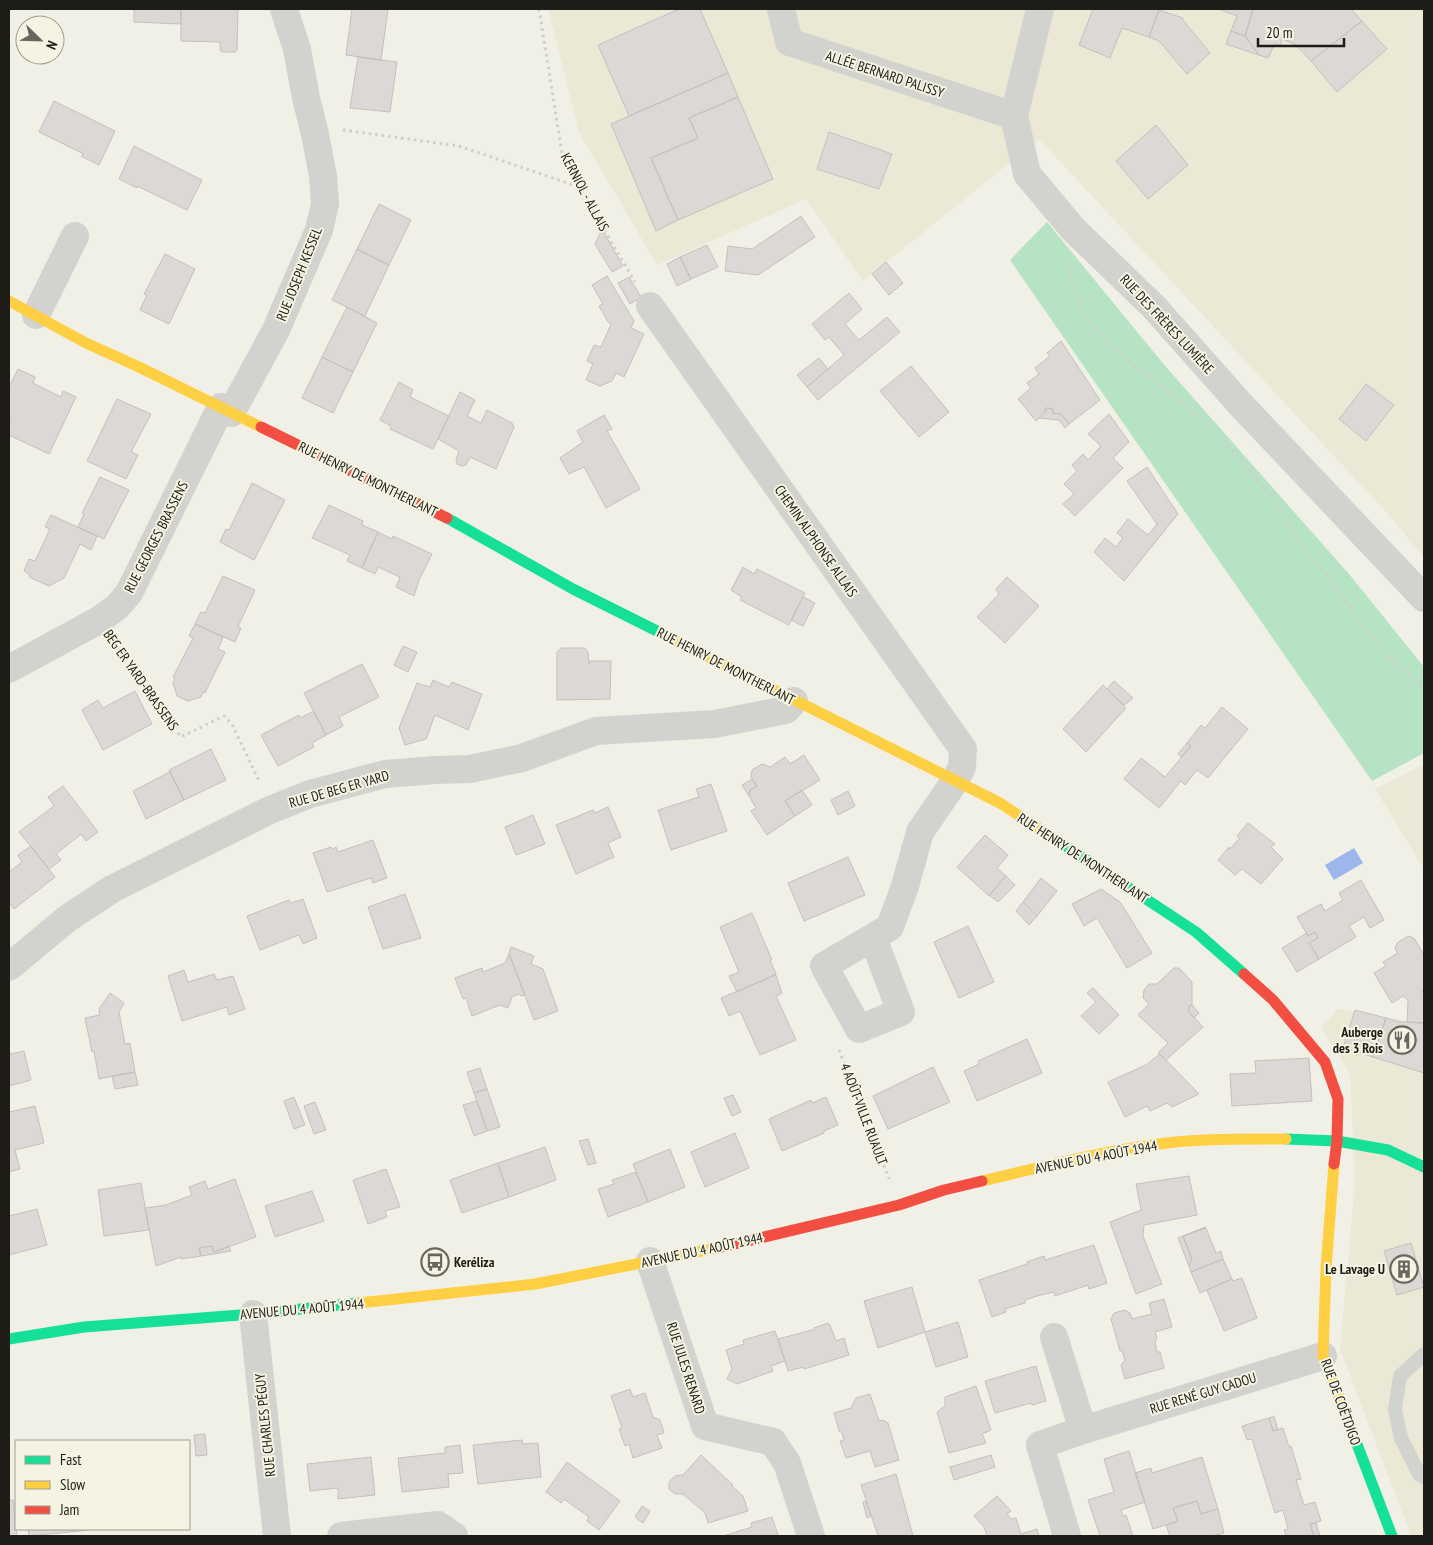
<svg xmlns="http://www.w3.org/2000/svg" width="1433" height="1545" viewBox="0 0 1433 1545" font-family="'PT Sans Narrow',sans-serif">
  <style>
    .built { fill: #ebe8d6 }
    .green { fill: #b5e3c3 }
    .water { fill: #9cb7ec }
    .building { fill: #dcd8d5; stroke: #c4c0bd }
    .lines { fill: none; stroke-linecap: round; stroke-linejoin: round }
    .path { stroke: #cfcfca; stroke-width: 3; stroke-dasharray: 2.5 4; stroke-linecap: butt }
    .lane { stroke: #d2d2cf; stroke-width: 14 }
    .street { stroke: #d2d2cf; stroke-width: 28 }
    .fast { stroke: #16e098; stroke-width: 11 }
    .slow { stroke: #ffcf43; stroke-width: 11 }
    .jam { stroke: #f24e42; stroke-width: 11 }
    .labels { text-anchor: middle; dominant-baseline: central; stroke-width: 4; stroke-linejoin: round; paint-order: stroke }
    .street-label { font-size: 14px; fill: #1d1c16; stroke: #f5f3e1 }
    .poi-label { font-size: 14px; font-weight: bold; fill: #1d1c16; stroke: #f5f3e1; text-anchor: end }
  </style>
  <rect width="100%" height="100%" fill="#f1f0e6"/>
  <!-- built -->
  <path class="built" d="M548,9H1424V557L1387,513L1039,139L863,281L806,199L657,265L579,132Z
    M1424,764V869L1375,789Z
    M1338,1009L1403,1020L1424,1019V1536H1411L1340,1349L1355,1183L1350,1074L1321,1028Z"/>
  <!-- green -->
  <path class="green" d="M1047,222L1166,367L1349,574L1424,667V753L1372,781L1010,260Z"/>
  <!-- water -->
  <path class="water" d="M1354,848L1363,863L1334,880L1325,865Z"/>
  <!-- building -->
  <path class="building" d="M134,9H181V24L134,22Z
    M181,9H238L237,50L235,52H222L220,50V42L181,41Z
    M352,9H388L381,60L346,55Z
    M679,9H700L728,73L629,116L598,45Z
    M1093,9H1157L1159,10L1149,37L1122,28L1110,58L1079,45Z
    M1219,9H1253L1245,36L1231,31L1237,16Z
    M1253,9H1351L1362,21L1311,61L1296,45L1282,39L1280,46L1275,43L1268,58L1259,55L1245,36Z
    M1159,10L1183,18L1182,19L1210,53L1187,74L1159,41L1149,37Z
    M1362,21L1387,49L1337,92L1311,61Z
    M1231,31L1245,36L1259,55L1226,44Z
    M358,57L397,62L390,112L350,108Z
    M728,73L738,97L689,118L698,138L651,158L678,220L656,231L611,124Z
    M738,97L773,179L678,220L651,158L698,138L689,118Z
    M54,101L115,131L99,165L81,156L84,154L39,132Z
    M1156,125L1188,165L1148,199L1116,161Z
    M829,132L892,154L879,189L817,169Z
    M134,146L202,180L187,210L137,186V188L119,179Z
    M379,204L411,220L389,265L357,249Z
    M801,216L815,237L758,275L725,271L728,246L752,249Z
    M602,229L623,266L612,272L595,244Z
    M707,245L718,267L691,279L680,257Z
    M357,249L389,265L365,316L332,300Z
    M165,254L195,269L169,324L140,310L147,295L144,294Z
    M680,257L691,279L677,286L667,264Z
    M886,262L903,283L889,295L872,274Z
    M607,276L634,321L631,328L644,334L624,377L616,373L612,381L600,386L586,380L593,364L587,361L594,345L601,347L611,324L608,322L599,306L603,304L592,285Z
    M629,277L641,297L630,304L618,283Z
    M849,293L862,309L845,324L859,340L887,317L900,332L818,400L807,387L844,355L829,337L825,340L812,324Z
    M347,307L377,323L353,372L322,357Z
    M1061,341L1100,400L1069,424L1061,414L1053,413V409L1046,408L1045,412L1036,421L1018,399L1031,388L1027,383L1039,374L1035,368L1050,356L1047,353Z
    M322,357L353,372L333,413L302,398Z
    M819,358L828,369L807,387L797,375Z
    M911,366L949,412L919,437L880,391Z
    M18,369L35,377L33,383L61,397L63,391L76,397L49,454L9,435V426L12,419L9,418V387Z
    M399,382L413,390L410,397L449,416L433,449L390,429L391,426L380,420Z
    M1366,384L1394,405L1366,441L1339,419Z
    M460,392L475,400L467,416L481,423L487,410L512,423L514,427L496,469L470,457L466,465L462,466L457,464L456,459L459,451L438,439Z
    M117,399L151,414L131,452L138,455L126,479L87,461Z
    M1046,408L1053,409V413L1061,414L1069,424L1065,428L1059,420L1039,418L1045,412Z
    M1109,414L1129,442L1113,458L1123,468L1075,516L1063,504L1074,494L1064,484L1077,471L1072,465L1083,454L1088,460L1101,446L1088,434Z
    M604,415L612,429L607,431L640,489L606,508L584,467L569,474L560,458L583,442L577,431Z
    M1147,467L1178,514L1124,581L1094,552L1105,538L1116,547L1123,538L1117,533L1128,519L1148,535L1157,524L1127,481Z
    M100,477L129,490L104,539L78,527L84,514L82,513Z
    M252,483L285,500L254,560L220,542L226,529L229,530Z
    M329,505L363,521L362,525L378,532L362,568L347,561L350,555L312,538Z
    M51,515L97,536L91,550L80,544L64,578L49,586L29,577L30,575L24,571L29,559L35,561L50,529L45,527Z
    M378,532L392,539L393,536L432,554L419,580L414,596L396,587L400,577L378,567L375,574L362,568Z
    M743,567L754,574L757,569L805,593L789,625L740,600L742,597L731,590Z
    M223,576L255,590L238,627L241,628L235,642L195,624L201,612L205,613Z
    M1007,577L1039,606L1005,643L977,617L999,594L996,589Z
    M803,597L815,603L803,626L791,620Z
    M195,624L223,637L218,649L225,652L205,693L203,692L201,697L188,701L177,696L173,683L175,678L173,677L193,638L189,636Z
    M403,646L417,652L408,672L394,665Z
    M561,648H585L588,652L589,664L590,661H611L610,699L557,700V652Z
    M362,664L379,697L339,717L343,726L326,735L304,693Z
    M433,680L449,687L452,682L482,694L468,730L435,715L426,739L405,745L399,728L417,683L430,687Z
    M1114,681L1133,698L1124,705L1107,689Z
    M1103,685L1126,708L1086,752L1063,729Z
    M135,691L152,724L103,750L82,710L98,700L103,708Z
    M1222,707L1248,729L1208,778L1197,770L1185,785L1181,781L1159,808L1124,779L1141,758L1165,777L1191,746L1187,743L1201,725L1205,728Z
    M314,711L326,735L312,743L314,747L278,766L261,735L299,715L300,718Z
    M1187,743L1191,746L1181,757L1178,754Z
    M211,749L226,780L184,800L169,770Z
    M804,755L820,780L785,801L795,816L767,835L751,811L756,808L749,796L750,790L757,786L751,777L752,770L762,764L770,767L785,757L790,764Z
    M170,772L184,800L146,819L133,791Z
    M752,779L757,786L750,790L749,796L742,785Z
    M711,784L727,831L671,850L658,810L699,797L696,789Z
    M63,786L98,832L86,841L81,834L56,854L61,860L49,869L19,832L54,806L48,797Z
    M802,790L812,805L795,816L785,801Z
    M848,791L855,806L838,815L831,800Z
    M608,807L621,837L608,843L614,857L576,874L556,825L593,810L595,813Z
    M533,815L545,844L516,855L505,827Z
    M1248,823L1275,844L1271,847L1283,859L1261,884L1242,869L1235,875L1218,860L1229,847L1230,849L1240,838L1237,836Z
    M985,835L1008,855L997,868L1006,876L989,896L957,867Z
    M373,840L387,878L373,883L371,878L327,892L313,853L331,847L333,849L336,847L338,852Z
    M31,846L55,877L14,909L9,902V872L22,862L18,855Z
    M848,857L865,895L804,921L788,883Z
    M1006,876L1015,885L998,902L989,895Z
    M1041,878L1057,891L1037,916L1023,902Z
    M1361,880L1384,920L1370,928L1364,917L1349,926L1356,937L1319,959L1309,943L1318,938L1315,932L1308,936L1297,917L1321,904L1325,911L1343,900L1339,893Z
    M1101,889L1120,902L1152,953L1127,968L1097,918L1084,926L1072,904Z
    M405,894L421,938L383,949L368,907Z
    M303,899L317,938L303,944L299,935L260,950L247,916L289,900L291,903Z
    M1023,902L1037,916L1029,925L1016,911Z
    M752,913L772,960H770L776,974L737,992L729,976L739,972L720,927Z
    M968,926L994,982L959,998L934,942Z
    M1315,932L1318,938L1309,943L1319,959L1297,972L1282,948L1307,933L1308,936Z
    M1408,936L1414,938L1424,955V991L1421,992L1424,997V1023L1407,1022L1408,1000L1403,996L1392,1003L1374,973L1386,966L1383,962L1398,953L1395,949L1397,943Z
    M511,947L534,956L531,964L543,969L558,1011L534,1020L509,953Z
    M509,954L525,995L521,996L519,994L512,997L508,1008L500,1005L472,1016L466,998L463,999L455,978L482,968L483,972L505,963Z
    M1174,968H1179L1192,982V1005L1189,1006V1012L1203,1027L1166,1060L1158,1053L1168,1043L1138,1015L1149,1004L1143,998L1144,990L1149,984H1157Z
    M184,970L188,982L214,974L217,980L233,976L245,1009L229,1015L227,1007L182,1021L168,976Z
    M776,975L782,993L776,996L796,1040L760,1055L740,1011L729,1016L721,998Z
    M1093,988L1119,1015L1099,1034L1081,1016L1096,1002L1087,993Z
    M110,993L124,1003L119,1012L125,1044L130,1043L135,1072L99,1079L94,1051L92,1052L85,1018L100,1015L99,1009Z
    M1192,1005L1199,1013L1194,1018L1189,1012V1006Z
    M1355,1010L1386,1018L1373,1057L1343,1048Z
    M1386,1018L1399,1022L1424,1023V1073L1373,1057Z
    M1027,1039L1042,1073L977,1101L964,1071L979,1064L978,1061Z
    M9,1051L11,1054L24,1051L31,1080L9,1086Z
    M1160,1054L1199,1094L1172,1107L1167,1103L1150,1111L1147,1106L1125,1117L1108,1082L1146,1065Z
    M1309,1058L1312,1101L1232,1106L1230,1074L1256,1073L1255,1061Z
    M933,1067L950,1102L888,1129L873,1096Z
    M480,1068L487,1089L474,1093L467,1072Z
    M135,1072L138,1085L115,1089L112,1076Z
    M487,1089L500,1127L487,1131L474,1093Z
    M733,1095L741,1112L732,1116L724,1098Z
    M294,1097L305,1125L294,1129L284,1101Z
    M826,1097L838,1125L824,1131V1133L782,1151L769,1119L811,1100L812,1103Z
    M477,1101L487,1131L474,1136L463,1105Z
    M315,1102L326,1130L314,1134L304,1106Z
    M35,1106L44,1143L15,1150L20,1169L9,1172V1112Z
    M735,1133L749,1168L705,1187L691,1152Z
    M588,1139L596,1163L588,1165L579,1141Z
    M545,1147L556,1180L509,1197L498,1163Z
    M670,1149L685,1187L648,1202L633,1164Z
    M498,1163L509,1197L462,1213L450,1180Z
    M386,1169L400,1207L385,1211L387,1217L368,1224L353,1180Z
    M636,1172L648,1202L608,1217L598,1189L614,1184L612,1180Z
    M1189,1176L1197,1215L1144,1225L1143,1236L1162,1284L1136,1294L1110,1222L1141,1210L1136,1184Z
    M235,1179L256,1237L214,1252L212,1246L199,1248L201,1256L181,1259V1257L156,1266L145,1208L166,1205L192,1195L189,1187L205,1181L208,1189Z
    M141,1183L149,1230L104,1236L98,1190Z
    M312,1191L324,1221L275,1237L265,1206Z
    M37,1209L47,1245L9,1255V1216Z
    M1206,1227L1183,1236L1192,1259L1189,1266L1178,1238Z
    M1206,1228L1216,1253L1221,1251L1223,1259L1191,1272L1189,1266L1192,1259L1183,1236Z
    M1411,1243L1424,1287L1397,1295L1384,1251Z
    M1094,1245L1107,1283L1089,1289L1088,1285L1055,1296L1054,1292L1037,1296L1025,1300V1303L1005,1309L1006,1312L992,1317L979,1280L1027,1264V1262L1044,1256L1045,1260Z
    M212,1246L214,1252L229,1246L231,1251L201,1256L199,1248Z
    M1223,1259L1232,1279L1200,1293L1191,1272Z
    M1242,1278L1257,1318L1224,1331L1207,1290L1232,1279L1233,1281Z
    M912,1287L925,1332L878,1348L864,1301Z
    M1164,1299L1172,1327L1155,1332L1157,1338L1155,1342L1157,1352H1160L1164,1368L1125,1379L1121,1365L1125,1360L1122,1351H1120L1111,1319L1114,1313L1125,1310L1130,1313L1132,1319L1152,1314L1149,1303Z
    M958,1322L968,1357L936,1367L925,1332Z
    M828,1323L830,1325L836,1341L844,1338L849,1355L804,1369L803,1367L788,1371L778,1339L812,1330L814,1328Z
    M775,1331L785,1361L771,1366L773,1371L737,1384L727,1379L732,1369L726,1350L744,1344L743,1340Z
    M1036,1366L1046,1401L1032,1405L1031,1403L995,1413L985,1381Z
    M976,1386L991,1430L982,1434L986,1443L949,1453L937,1412L945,1406V1397Z
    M630,1389L633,1397L645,1393L653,1417L660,1420L664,1433L657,1435L662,1448L633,1458L629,1444L625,1446L619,1429L622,1428L611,1396Z
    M870,1394L879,1421L883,1420L888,1423L899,1460L875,1467L870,1451L846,1458L840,1441L844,1440L842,1433L839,1431L834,1413L851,1408L856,1398Z
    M1274,1416L1278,1430L1273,1431L1269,1418Z
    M1269,1418L1273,1431L1283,1428L1289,1447L1291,1446L1301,1479L1296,1480L1304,1505L1315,1502L1321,1521L1310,1524L1314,1536H1286L1284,1530L1288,1529L1283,1510L1275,1513L1252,1439L1247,1440L1242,1426Z
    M205,1434L207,1455L196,1456L194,1435Z
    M522,1440L523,1444L538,1443L541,1477L478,1484L473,1445Z
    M460,1445L463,1473L448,1474L449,1487L402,1492L398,1458L445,1453V1447Z
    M1129,1451L1145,1502L1121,1510L1123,1516L1126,1515L1133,1536H1100L1088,1500L1114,1492L1104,1459Z
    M701,1455L733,1485L732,1486L743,1496L748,1511L708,1523L705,1513L683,1494H675L669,1489V1482L675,1476L683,1475Z
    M991,1455L995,1467L954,1480L950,1467Z
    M371,1457L375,1495L338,1499V1488L310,1491L307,1464Z
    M1202,1457L1218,1509L1201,1514L1197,1501L1173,1508L1178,1521L1153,1529L1135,1473L1151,1468L1152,1473Z
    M567,1462L620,1501L599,1530L587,1521L589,1517L564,1499L561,1503L546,1492Z
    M896,1474L913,1536H878L861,1485Z
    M997,1496L1011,1511L1007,1514L1011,1519L1016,1518L1021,1534L1037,1529L1039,1536H987L984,1527L974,1516Z
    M9,1500H13L17,1536H9Z
    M866,1501L871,1516L867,1518L863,1502Z
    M1197,1501L1201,1514L1218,1509L1224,1533L1212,1536H1170L1166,1525L1178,1521L1173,1508Z
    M642,1506L650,1511L643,1523L635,1517Z
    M772,1517L778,1535L723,1536L752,1527L751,1523Z
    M1316,1523L1320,1536H1314L1310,1524Z
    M28,1529H90V1530L29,1536Z"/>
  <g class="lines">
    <!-- path -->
    <path class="path" d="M539,9L562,153L579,187L635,282
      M343,130L459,146L579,187
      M1070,265L1069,274L1084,316L1109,345L1186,405L1226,444L1269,493L1306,549L1371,637L1407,674L1424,685
      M115,642L181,737L224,716L232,724L260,783
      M839,1050L889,1179"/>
    <!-- lane -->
    <path class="lane" d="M1424,1354L1400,1376L1395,1410L1401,1438L1419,1474L1424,1477"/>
    <!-- street -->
    <path class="street" d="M781,9L789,42L1014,116
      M1040,9L1014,116L1027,174L1073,229L1154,307L1240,404L1424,598
      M650,306L963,749L962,767L955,781L920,832L905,886L890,927L824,966L859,1029L901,1012L873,938
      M36,315L75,236
      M231,413L276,330L319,230L325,204L323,176L315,134L306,98L297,49L284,9
      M9,669L99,620L117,607L129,593L221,407
      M9,967L68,918L112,889L270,810L310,794L385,774L435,770L470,769L522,758L596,731L715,724L786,710L794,701
      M650,1261L705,1426L773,1442L787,1463L811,1536
      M253,1314L277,1536
      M1054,1337L1083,1430L1040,1445L1067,1536
      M1083,1430L1323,1356
      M341,1536L438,1525L454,1536"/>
    <!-- fast -->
    <path class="fast" d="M447,518L573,589L673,639
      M1052,837L1196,932L1244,974
      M1286,1139L1337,1141L1388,1150L1424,1167
      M9,1339L84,1327L253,1314L359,1303
      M1339,1397L1392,1536"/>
    <!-- slow -->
    <path class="slow" d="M9,301L86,343L139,367L261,427
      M673,639L1000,803L1052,837
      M1334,1164L1326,1268L1323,1356L1339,1397
      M982,1181C1046,1166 1110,1149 1175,1142C1212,1138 1249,1139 1286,1139
      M359,1303L535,1284L722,1247"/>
    <!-- jam -->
    <path class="jam" d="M261,427L447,518
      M1244,974L1273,1000L1325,1062L1338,1099L1337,1141L1334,1164
      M722,1247L899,1205L944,1190L982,1181"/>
  </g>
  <!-- icons -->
  <defs>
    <g id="restaurant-ring" transform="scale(1.4375)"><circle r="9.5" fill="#f5f3e1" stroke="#67665f" stroke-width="1.5"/><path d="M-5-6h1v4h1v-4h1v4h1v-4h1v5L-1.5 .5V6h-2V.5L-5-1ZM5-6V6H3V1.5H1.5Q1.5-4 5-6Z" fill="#67665f"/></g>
    <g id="bus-ring" transform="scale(1.4375)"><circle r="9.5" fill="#f5f3e1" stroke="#67665f" stroke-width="1.5"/><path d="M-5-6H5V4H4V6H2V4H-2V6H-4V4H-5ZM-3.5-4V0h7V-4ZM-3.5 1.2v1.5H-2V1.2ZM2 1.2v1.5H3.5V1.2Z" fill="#67665f"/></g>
    <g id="building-ring" transform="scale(1.4375)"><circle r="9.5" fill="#f5f3e1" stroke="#67665f" stroke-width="1.5"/><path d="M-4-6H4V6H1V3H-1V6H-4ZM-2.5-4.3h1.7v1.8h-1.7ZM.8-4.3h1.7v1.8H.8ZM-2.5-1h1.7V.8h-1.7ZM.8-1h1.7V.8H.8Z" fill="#67665f"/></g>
  </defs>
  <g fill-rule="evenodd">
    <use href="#restaurant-ring" x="1402" y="1040"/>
    <use href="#bus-ring" x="435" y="1262"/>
    <use href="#building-ring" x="1404" y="1269"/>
  </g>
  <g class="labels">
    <!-- street labels -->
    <g class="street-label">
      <text transform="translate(885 74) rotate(18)">ALLÉE BERNARD PALISSY</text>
      <text transform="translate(585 192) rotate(62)">KERNIOL - ALLAIS</text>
      <text transform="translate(299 274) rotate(-68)">RUE JOSEPH KESSEL</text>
      <text transform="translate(1167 324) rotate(47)">RUE DES FRÈRES LUMIÈRE</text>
      <text transform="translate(368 479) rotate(26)">RUE HENRY DE MONTHERLANT</text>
      <text transform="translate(156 537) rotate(-63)">RUE GEORGES BRASSENS</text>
      <text transform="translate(816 541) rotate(55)">CHEMIN ALPHONSE ALLAIS</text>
      <text transform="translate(726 666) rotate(27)">RUE HENRY DE MONTHERLANT</text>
      <text transform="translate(141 680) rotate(55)">BEG ER YARD-BRASSENS</text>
      <text transform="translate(339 789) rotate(-16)">RUE DE BEG ER YARD</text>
      <text transform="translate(1083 858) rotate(33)">RUE HENRY DE MONTHERLANT</text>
      <text transform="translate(864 1114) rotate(69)">4 AOÛT-VILLE RUAULT</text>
      <text transform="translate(1096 1157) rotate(-11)">AVENUE DU 4 AOÛT 1944</text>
      <text transform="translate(702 1250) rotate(-12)">AVENUE DU 4 AOÛT 1944</text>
      <text transform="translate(302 1309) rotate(-5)">AVENUE DU 4 AOÛT 1944</text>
      <text transform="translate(686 1368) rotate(72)">RUE JULES RENARD</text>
      <text transform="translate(1203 1393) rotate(-17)">RUE RENÉ GUY CADOU</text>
      <text transform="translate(1341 1402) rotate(70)">RUE DE COËTDIGO</text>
      <text transform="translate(265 1425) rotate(-96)">RUE CHARLES PÉGUY</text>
    </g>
    <!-- poi labels -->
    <g class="poi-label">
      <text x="1383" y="1032">Auberge<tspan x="1383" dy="16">des 3 Rois</tspan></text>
      <text x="454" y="1262" text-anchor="start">Keréliza</text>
      <text x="1385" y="1269">Le Lavage U</text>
    </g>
  </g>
  <!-- border -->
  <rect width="1433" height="1545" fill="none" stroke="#1d1c16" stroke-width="20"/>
  <!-- legend -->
  <rect x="15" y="1440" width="175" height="90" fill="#f5f3e1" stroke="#9f9d90"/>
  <rect x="25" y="1456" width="25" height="8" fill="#16e098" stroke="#9f9d90"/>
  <text x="60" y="1465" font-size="15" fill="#1d1c16">Fast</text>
  <rect x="25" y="1481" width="25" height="8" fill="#ffcf43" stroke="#9f9d90"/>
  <text x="60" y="1490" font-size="15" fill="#1d1c16">Slow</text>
  <rect x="25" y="1506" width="25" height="8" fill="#f24e42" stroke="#9f9d90"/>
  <text x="60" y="1515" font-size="15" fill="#1d1c16">Jam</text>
  <!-- north arrow -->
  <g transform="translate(40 40) rotate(113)"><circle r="24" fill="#f5f3e1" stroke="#9f9d90"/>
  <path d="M0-4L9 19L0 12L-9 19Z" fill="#67665f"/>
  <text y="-8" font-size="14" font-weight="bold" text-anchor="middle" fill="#1d1c16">N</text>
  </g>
  <!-- scale -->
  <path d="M1258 38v8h86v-8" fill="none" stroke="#1d1c16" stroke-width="2.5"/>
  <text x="1266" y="38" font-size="15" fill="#1d1c16" stroke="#f5f3e1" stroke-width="4" paint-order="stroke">20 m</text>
</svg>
